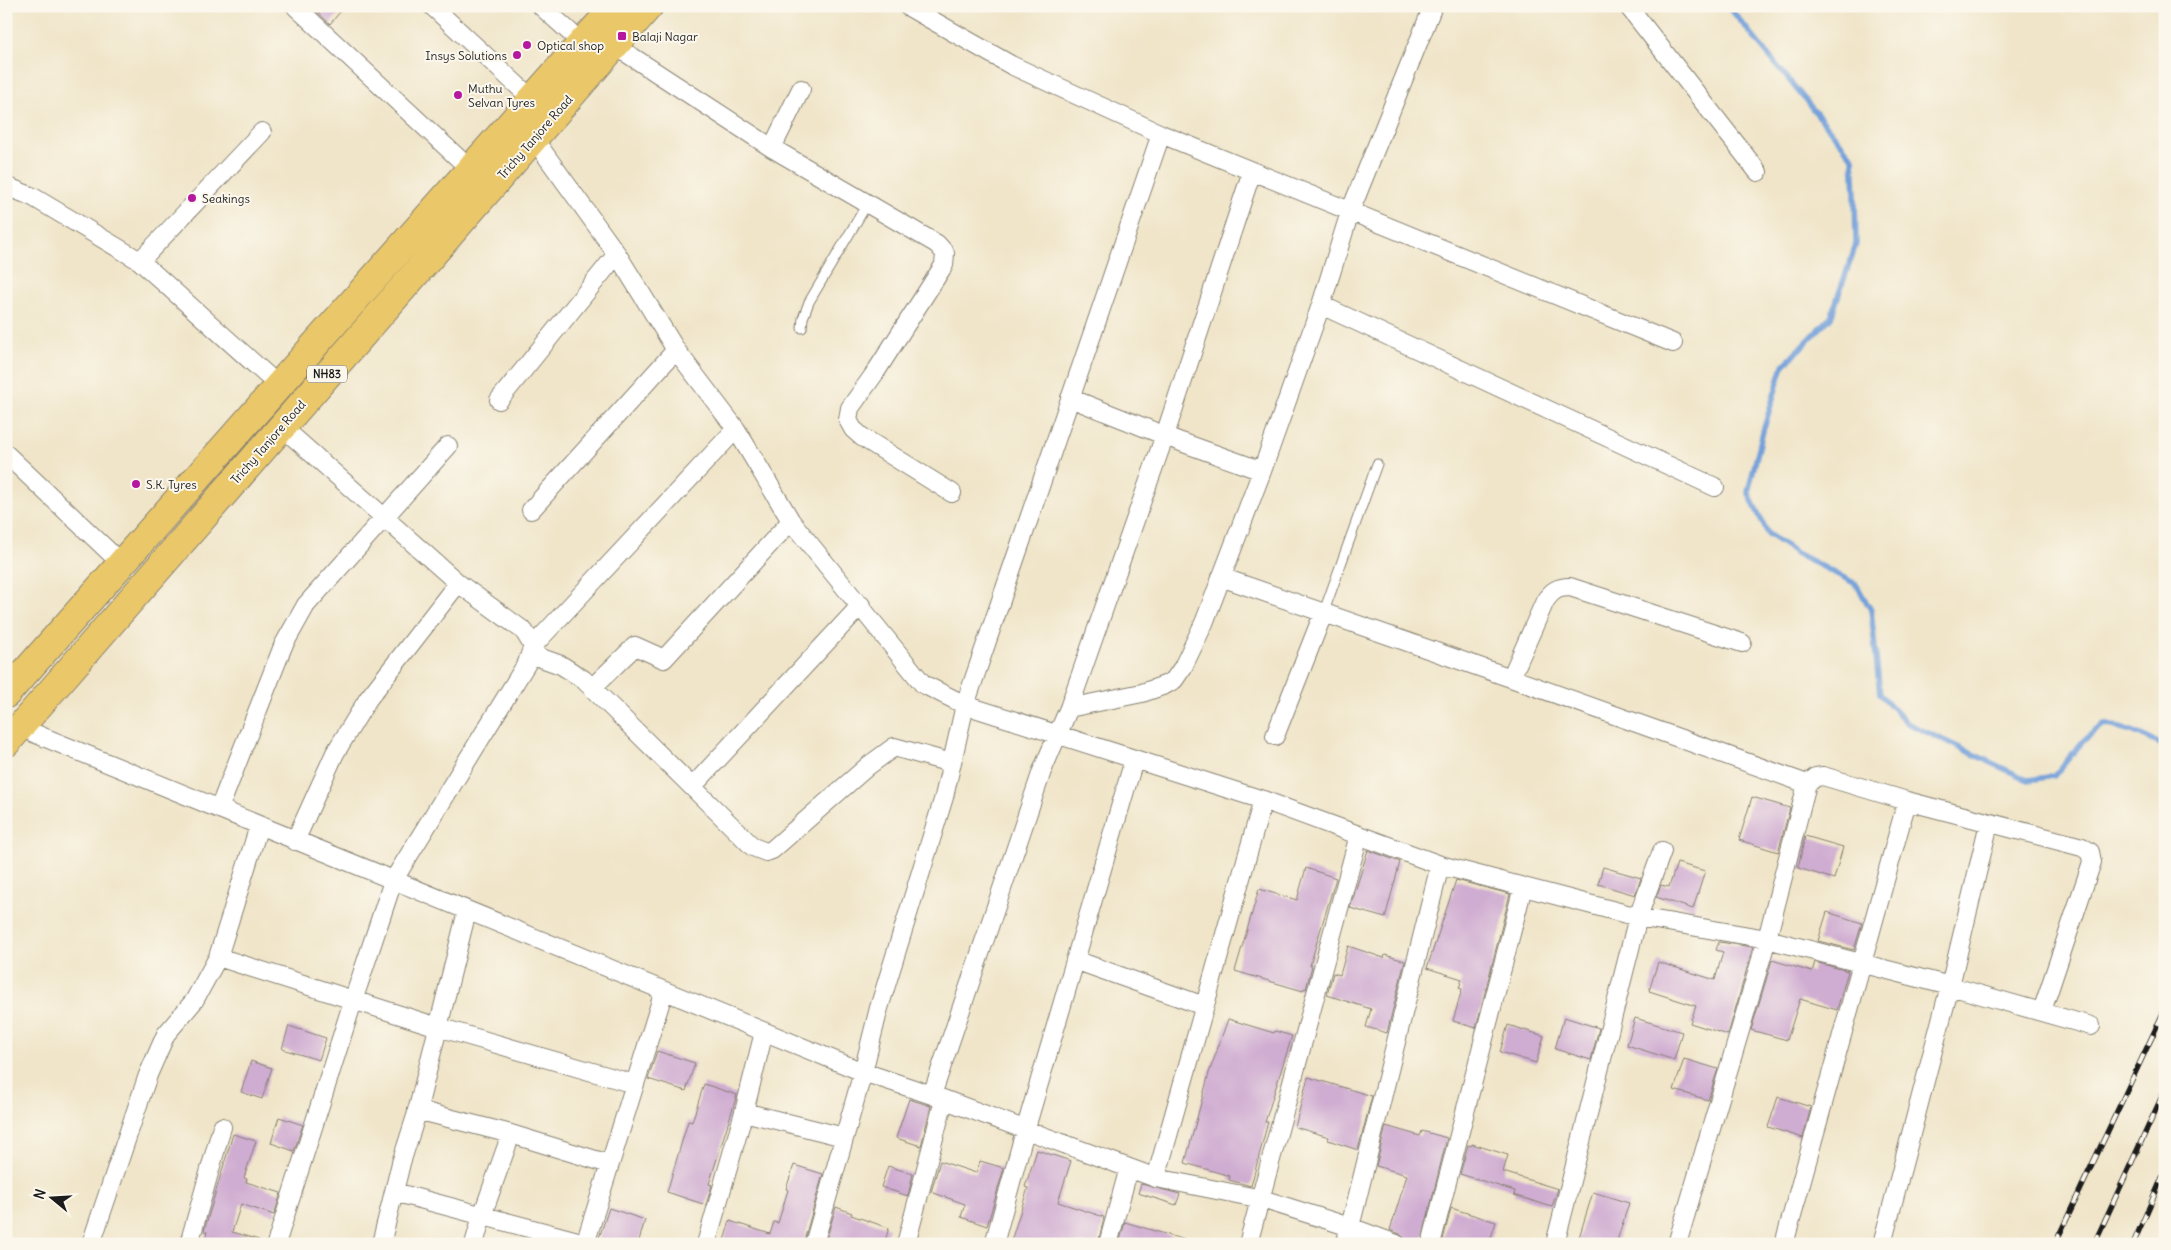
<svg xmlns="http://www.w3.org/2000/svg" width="2171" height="1250" viewBox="0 0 2171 1250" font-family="Delius,sans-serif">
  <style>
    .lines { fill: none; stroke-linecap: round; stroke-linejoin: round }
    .stream { stroke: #719fd9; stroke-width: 5.5 }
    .building { fill: #cfacd1 }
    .service-casing { stroke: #868072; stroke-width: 11 }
    .minor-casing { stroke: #868072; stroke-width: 20 }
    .trunk-casing { stroke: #868072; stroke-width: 30 }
    .service { stroke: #fff; stroke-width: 9 }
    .minor { stroke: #fff; stroke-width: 18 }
    .trunk { stroke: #eac769; stroke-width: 28 }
    .rail-casing { stroke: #1c1c1c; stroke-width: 5.5 }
    .rail { stroke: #fbf7ec; stroke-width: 4; stroke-dasharray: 11; stroke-linecap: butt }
    .poi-dot { fill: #b5179e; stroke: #fbf7ec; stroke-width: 2 }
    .labels { text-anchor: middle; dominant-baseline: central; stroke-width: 4; stroke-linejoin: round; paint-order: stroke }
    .shield { fill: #fbf7ec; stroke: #5f5e5a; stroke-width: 1 }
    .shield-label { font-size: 11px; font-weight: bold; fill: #1c1c1c }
    .poi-label { font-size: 12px; fill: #1c1c1c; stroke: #fbf7ec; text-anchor: start }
    .street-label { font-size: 12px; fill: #1c1c1c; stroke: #fbf7ec }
  </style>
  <rect width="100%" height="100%" fill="#fbf7ec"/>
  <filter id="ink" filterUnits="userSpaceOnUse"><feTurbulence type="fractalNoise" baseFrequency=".02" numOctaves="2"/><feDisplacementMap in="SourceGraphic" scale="10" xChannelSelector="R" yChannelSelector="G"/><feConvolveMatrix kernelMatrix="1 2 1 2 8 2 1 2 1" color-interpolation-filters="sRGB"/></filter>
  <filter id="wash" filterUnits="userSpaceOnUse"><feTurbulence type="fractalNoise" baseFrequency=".0096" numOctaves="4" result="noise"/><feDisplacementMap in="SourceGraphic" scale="20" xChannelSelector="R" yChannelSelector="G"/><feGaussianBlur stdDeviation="1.12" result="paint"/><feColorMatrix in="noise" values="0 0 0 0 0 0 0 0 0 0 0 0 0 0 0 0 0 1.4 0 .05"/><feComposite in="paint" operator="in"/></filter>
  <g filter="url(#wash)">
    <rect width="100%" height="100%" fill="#f0e5c9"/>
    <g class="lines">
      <!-- stream -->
      <path class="stream" d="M1728,6L1853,158L1855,193L1856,244L1831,317L1783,366L1763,431L1748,492L1768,534L1796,553L1856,584L1871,610L1880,694L1907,723L2028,780L2054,776L2084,740L2104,724L2132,731L2165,746"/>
    </g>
    <g id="blocks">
      <!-- building -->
      <path class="building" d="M311,6H345L330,24Z
        M1752,797L1790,808L1778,852L1739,840Z
        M1805,836L1843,847L1834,879L1798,868Z
        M1368,850L1400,862L1385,918L1350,908Z
        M1677,863L1705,871L1693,909L1656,897L1661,885L1669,887Z
        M1603,867L1641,878L1635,895L1598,884Z
        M1306,868L1336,878L1311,962L1310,966H1312L1306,989L1304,988L1303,991L1235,971L1259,889L1297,900Z
        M1456,880L1510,894L1476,1028L1453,1021L1462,989L1459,988L1462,979L1427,968Z
        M1827,912L1862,923L1854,950L1818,941Z
        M1719,942L1753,947L1728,1035L1690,1023L1696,1006L1649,991L1658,962L1715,980L1723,952L1716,950Z
        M1348,946L1384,958L1385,955L1405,961L1387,1033L1366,1027L1371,1009L1327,995L1333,973L1340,975Z
        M1772,960L1812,972L1815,962L1848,971L1837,1010L1800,999L1787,1040L1751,1030Z
        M1564,1017L1599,1028L1591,1060L1555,1049Z
        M1635,1018L1682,1032L1674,1060L1627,1045Z
        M1228,1019L1274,1033L1275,1031L1292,1036L1265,1122H1268L1251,1186L1229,1180L1230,1176L1185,1163L1209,1073Z
        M1508,1025L1544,1036L1536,1063L1500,1052Z
        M289,1026L326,1038L319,1060L282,1049Z
        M657,1051L695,1063L686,1091L648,1079Z
        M1684,1059L1718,1069L1708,1100L1674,1090Z
        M251,1061L272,1068L262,1099L241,1092Z
        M1308,1077L1372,1096L1358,1150L1328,1140L1329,1137L1295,1127Z
        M704,1084L737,1095L709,1184L712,1185L706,1205L667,1192L688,1121L692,1122Z
        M1778,1097L1811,1107L1803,1138L1768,1127Z
        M909,1099L931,1106L921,1146L896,1138Z
        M279,1117L303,1125L294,1151L271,1143Z
        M1386,1126L1420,1136L1422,1131L1447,1138L1421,1244L1406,1242L1400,1234L1390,1230L1407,1175L1376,1166Z
        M233,1134L256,1141L244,1178L247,1179L246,1182L281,1193L274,1215L241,1204L232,1232L259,1240L258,1244H203L207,1232L204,1231Z
        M1472,1144L1508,1155L1503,1172L1558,1189L1552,1207L1514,1195L1515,1191L1460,1174L1468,1145L1471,1146Z
        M1037,1150L1071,1161L1058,1202L1104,1217L1098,1244H1010L1028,1188L1025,1187Z
        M940,1161L976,1173L980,1161L1004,1168L987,1226L961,1217L965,1204L931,1192Z
        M794,1165L823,1174L803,1244H723L730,1221L770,1234L774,1222L778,1223L788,1190L786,1189Z
        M888,1166L913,1174L908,1196L881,1187Z
        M1141,1184L1180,1194L1176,1205L1138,1193Z
        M1593,1192L1629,1203L1616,1244H1577Z
        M836,1207L852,1213L851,1215L889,1228L884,1244H838L826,1240Z
        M609,1208L645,1220L638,1244H597Z
        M1451,1208L1496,1222L1489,1244H1442Z
        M1125,1222L1185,1240V1244H1119Z"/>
    </g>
  </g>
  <g filter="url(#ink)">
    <use href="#blocks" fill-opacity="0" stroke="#868072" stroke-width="1"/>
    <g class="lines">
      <!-- service casing -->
      <g class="service-casing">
        <path id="service" d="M802,328L803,318L809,302L867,204
          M1323,614L1377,464"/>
      </g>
      <!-- minor casing -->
      <g class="minor-casing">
        <path id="minor" d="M432,6L532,99
          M541,6L582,43
          M907,6L1011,65L1161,134L1673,343
          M1628,6L1758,172
          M296,7L470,169
          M614,45L772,148L937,244L945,253L944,265L875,373L850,408L848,420L853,429L862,437L952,493
          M534,139L617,254L676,350L736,429L791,521L923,684L965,705L1263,800L1440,865L1638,917L1767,939L1950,986L1882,1244
          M772,148L801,89
          M6,186L33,197L140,261L279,386
          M140,261L262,132
          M1321,305L1715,487
          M1070,398L1181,442L1262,471
          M499,400L617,254
          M6,454L121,563
          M531,510L676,350
          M1221,577L1511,678L1807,784
          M533,646L736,429
          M530,654L561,665L583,679L753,847L766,852L772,850L868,766L894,747L951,763
          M1511,678L1545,601C1552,591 1557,587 1570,587L1742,643
          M592,688L635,646L664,659L791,521
          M1069,708L1142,693L1165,685L1174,680L1183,667L1204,623L1262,471L1321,305L1350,212L1433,6
          M19,727L863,1072L932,1095L1156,1178L1262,1199L1350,1227L1440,865
          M1275,736L1323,614
          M693,786L861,605
          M219,809L283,646L306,605L448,446
          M1989,823L1950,986L2091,1026
          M295,841L335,753L368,699L458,583
          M218,957L438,1027L634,1084
          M1075,960L1204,1006
          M932,1095L1042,771L1069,708L1165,435L1252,171
          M417,1110L511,1134L609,1164
          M744,1112L844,1137
          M1156,1178L1263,800
          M394,1192L585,1243
          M91,1244L148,1075L166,1034L194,1001L218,957L259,826
          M189,1244L222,1127
          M276,1244L353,1001L393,881L527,663L533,646L524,631L458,583L281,426
          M381,1244L401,1163L416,1116L467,911
          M474,1244L482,1216L511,1134
          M585,1244L664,991
          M706,1244L744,1112L764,1032
          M814,1244L863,1072L879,1008L944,797L965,705L1161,134
          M906,1244L944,1100
          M994,1244L1025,1131L1134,760
          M1108,1244L1129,1168
          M1248,1244L1359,835
          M1345,1244L1350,1227L1396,1244
          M1431,1244L1523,887
          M1555,1244L1638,917L1662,851
          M1677,1244L1767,939L1807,784L1816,777L1823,776L1907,801L2082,847L2090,852L2092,862L2042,1011
          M1784,1244L1907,801"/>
      </g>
      <!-- trunk casing -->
      <g class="trunk-casing">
        <path id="trunk" d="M6,694L582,43L616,6
          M6,743L649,6"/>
      </g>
      <!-- service -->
      <use href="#service" class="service"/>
      <!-- minor -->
      <use href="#minor" class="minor"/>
      <!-- trunk -->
      <use href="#trunk" class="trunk"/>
      <!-- rail casing -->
      <g class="rail-casing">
        <path id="rail" d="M2055,1244L2165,1009
          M2094,1244L2165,1090
          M2133,1244L2165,1171"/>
      </g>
      <!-- rail -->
      <use href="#rail" class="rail"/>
    </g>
  </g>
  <!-- markers -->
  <g class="poi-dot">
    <rect x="617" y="31" width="10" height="10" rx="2.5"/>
    <circle cx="527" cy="45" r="5"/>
    <circle cx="517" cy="55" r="5"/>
    <circle cx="458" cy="95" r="5"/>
    <circle cx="192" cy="198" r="5"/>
    <circle cx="136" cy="484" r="5"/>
  </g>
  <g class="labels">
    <!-- shield labels -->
    <rect class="shield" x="307" y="365.5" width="40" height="17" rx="4"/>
    <g class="shield-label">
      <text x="327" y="374">NH83</text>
    </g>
    <!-- poi labels -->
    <g class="poi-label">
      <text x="632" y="36">Balaji Nagar</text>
      <text x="537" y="45">Optical shop</text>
      <text x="507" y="55" text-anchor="end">Insys Solutions</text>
      <text x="468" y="88">Muthu<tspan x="468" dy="14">Selvan Tyres</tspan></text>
      <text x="202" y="198">Seakings</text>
      <text x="146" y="484">S.K. Tyres</text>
    </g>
    <!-- street labels -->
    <g class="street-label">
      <text transform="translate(535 137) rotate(-49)">Trichy Tanjore Road</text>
      <text transform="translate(268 442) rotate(-49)">Trichy Tanjore Road</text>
    </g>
  </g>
  <!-- margin -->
  <rect width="2171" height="1250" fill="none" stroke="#fbf7ec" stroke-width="25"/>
  <!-- north arrow -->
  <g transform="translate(52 1198) rotate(288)" stroke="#fbf7ec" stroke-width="4" paint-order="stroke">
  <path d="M0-4L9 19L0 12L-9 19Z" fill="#1c1c1c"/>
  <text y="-8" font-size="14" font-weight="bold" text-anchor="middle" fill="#1c1c1c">N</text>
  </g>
</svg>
